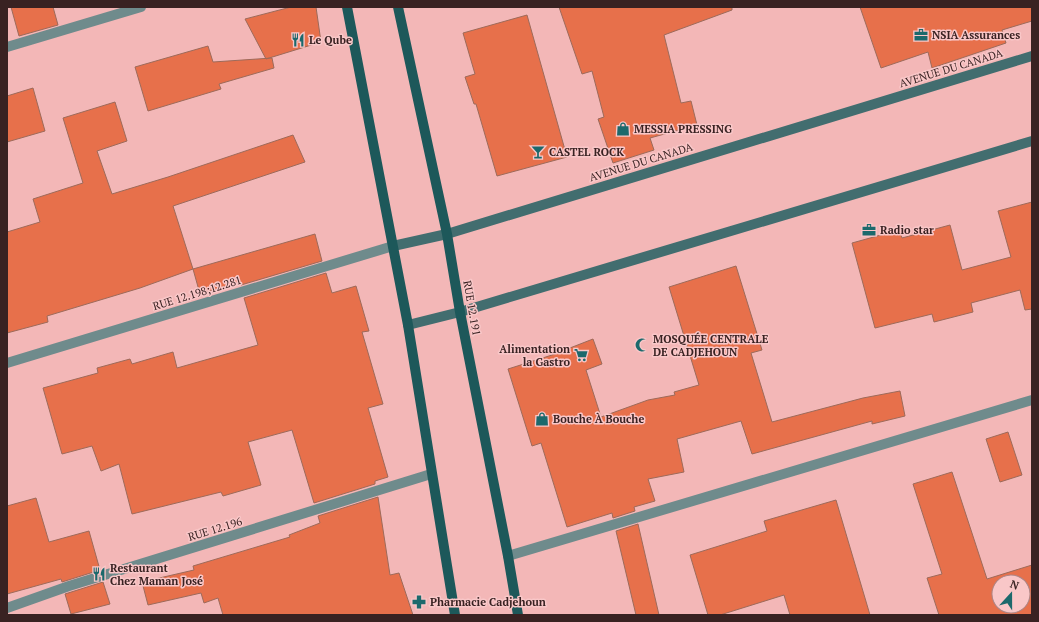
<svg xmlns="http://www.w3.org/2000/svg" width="1039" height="622" viewBox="0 0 1039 622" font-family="'PT Serif',serif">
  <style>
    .building { fill: #e7704b; stroke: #9d6a5a; fill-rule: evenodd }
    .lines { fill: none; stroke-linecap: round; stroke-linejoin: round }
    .minor { stroke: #6f8b8c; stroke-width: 10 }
    .secondary { stroke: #426d6f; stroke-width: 10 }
    .primary { stroke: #1d585a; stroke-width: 10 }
    .labels { text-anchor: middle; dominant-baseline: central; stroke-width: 3; stroke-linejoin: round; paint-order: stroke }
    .poi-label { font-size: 11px; font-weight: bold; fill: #392222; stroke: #f9c7c8; text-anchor: start }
    .street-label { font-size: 11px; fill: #392222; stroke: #f9c7c8 }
  </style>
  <rect width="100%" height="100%" fill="#f3b7b7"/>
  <!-- building -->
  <path class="building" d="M11,7H53L58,25L19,36Z
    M291,7H316L321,42L266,59L245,19Z
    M559,7H732V10L664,35L681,103L691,101L697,125L650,138L654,150L613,163L598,119L604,117L592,71L582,74Z
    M860,7H1032V21L1002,30L1006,43L932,68L928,52L881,68Z
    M527,15L567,157L497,176L476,104H474L465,77L475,74L463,33Z
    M208,46L213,62L272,58L274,68L219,84L221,89L148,111L135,67Z
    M33,88L45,131L7,142V96Z
    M115,102L127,141L97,151L112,194L168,177L293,135L305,162L173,206L193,269L140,288L47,316L48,322L7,333V232L40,222L33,199L83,183L63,118Z
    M1032,202V309L1025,310L1020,290L971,303L973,312L934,322L932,314L875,328L852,243L899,230L902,238L950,225L962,270L1011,257L998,211Z
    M315,234L322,261L241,285L240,282L200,294L193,269Z
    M736,266L762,350L751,353L772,422L863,398L900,391L905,416L872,424V421L752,454L741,421L677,439L684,472L648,479L655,501L634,507L635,511L613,518L612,513L567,527L541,443L532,446L508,369L552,355L593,339L602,364L586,370L601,417L648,400L675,395L674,392L699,385L669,287Z
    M326,273L332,293L356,286L369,331L362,332L383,404L368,408L388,477L375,481V484L314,503L292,430L248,442L261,485L223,496L221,492L132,514L119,464L101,471L92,446L62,454L43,388L98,373L97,368L130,359L132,364L173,352L177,368L258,345L244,298Z
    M1008,432L1022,475L1000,482L986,439Z
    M952,472L987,579L1032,565V615H939L927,578L942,574L913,484ZM999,582H1023V606H999Z
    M378,497L390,575L399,573L413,615H223L218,598L204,603L201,593L148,605L142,582L194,570L193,566L290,537L289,535L320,523L318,516Z
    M36,498L49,542L89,531L100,570L62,582L61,579L7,594V506Z
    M836,500L870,615H790L784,595L720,615H708L690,555L767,531L764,521Z
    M638,524L659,615H636L616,531Z
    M103,582L110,604L71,614L65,594Z"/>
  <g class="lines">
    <!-- minor -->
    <path class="minor" d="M7,47L141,7
      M7,363L393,246
      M508,556L1032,400
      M7,608L69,586L431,474"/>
    <!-- secondary -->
    <path class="secondary" d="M393,246L447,234L1032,56
      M408,325L460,312L1032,141"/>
    <!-- primary -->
    <path class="primary" d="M347,7L408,325L455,615
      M398,7L447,234L460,312L508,556L518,615"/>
  </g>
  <!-- icons -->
  <defs>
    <g id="office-bare" transform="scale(1.08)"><path d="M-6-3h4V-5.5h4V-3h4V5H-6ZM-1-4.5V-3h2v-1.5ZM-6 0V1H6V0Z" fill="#1c696c" stroke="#f9c7c8" stroke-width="2.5" paint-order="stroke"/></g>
    <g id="restaurant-bare" transform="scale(1.08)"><path d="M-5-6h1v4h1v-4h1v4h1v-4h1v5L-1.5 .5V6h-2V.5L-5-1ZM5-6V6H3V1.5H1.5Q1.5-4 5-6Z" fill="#1c696c" stroke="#f9c7c8" stroke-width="2.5" paint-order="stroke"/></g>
    <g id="shop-bare" transform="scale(1.08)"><path d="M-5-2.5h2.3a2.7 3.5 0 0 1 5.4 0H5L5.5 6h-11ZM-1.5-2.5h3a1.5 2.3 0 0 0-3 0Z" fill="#1c696c" stroke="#f9c7c8" stroke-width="2.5" paint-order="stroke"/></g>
    <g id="bar-bare" transform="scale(1.08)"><path d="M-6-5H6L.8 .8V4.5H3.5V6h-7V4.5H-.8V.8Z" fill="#1c696c" stroke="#f9c7c8" stroke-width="2.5" paint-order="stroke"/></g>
    <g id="mosque-bare" transform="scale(1.08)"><path d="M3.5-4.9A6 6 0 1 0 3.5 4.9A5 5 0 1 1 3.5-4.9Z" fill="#1c696c" stroke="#f9c7c8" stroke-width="2.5" paint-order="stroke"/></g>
    <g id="supermarket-bare" transform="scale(1.08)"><path d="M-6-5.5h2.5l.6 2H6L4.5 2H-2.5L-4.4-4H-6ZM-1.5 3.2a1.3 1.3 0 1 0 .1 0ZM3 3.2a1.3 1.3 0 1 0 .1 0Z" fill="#1c696c" stroke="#f9c7c8" stroke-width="2.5" paint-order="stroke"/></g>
    <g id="pharmacy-bare" transform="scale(1.08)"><path d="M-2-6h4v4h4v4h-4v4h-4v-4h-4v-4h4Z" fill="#1c696c" stroke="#f9c7c8" stroke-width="2.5" paint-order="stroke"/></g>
  </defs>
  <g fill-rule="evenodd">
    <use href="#office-bare" x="921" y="35"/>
    <use href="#restaurant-bare" x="298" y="40"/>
    <use href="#shop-bare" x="623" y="129"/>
    <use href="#bar-bare" x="538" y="152"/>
    <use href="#office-bare" x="869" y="230"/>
    <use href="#mosque-bare" x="642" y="345"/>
    <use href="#supermarket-bare" x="581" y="355"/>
    <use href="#shop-bare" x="542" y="419"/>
    <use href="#restaurant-bare" x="99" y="574"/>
    <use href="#pharmacy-bare" x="419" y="602"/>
  </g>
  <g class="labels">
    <!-- poi labels -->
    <g class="poi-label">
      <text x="932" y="35">NSIA Assurances</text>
      <text x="309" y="40">Le Qube</text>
      <text x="634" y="129">MESSIA PRESSING</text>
      <text x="549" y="152">CASTEL ROCK</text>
      <text x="880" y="230">Radio star</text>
      <text x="653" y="339">MOSQUÉE CENTRALE<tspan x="653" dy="13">DE CADJEHOUN</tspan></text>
      <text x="570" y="349" text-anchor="end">Alimentation<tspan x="570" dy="13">la Gastro</tspan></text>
      <text x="553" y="419">Bouche À Bouche</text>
      <text x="110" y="568">Restaurant<tspan x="110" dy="13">Chez Maman José</tspan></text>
      <text x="430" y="602">Pharmacie Cadjehoun</text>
    </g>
    <!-- street labels -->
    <g class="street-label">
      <text transform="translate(951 68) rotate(-17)">AVENUE DU CANADA</text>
      <text transform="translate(641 162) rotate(-17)">AVENUE DU CANADA</text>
      <text transform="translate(197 293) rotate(-17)">RUE 12.198;12.281</text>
      <text transform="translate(472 308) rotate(80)">RUE 12.191</text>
      <text transform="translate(215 529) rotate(-17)">RUE 12.196</text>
    </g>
  </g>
  <!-- border -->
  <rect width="1039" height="622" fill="none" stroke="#392222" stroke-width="16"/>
  <!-- north arrow -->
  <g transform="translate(1011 594) rotate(21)"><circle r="19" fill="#f9c7c8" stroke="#ac8586"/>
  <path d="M0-3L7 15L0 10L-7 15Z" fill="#1c696c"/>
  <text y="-6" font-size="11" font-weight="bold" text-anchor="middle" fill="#392222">N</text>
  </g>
</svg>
